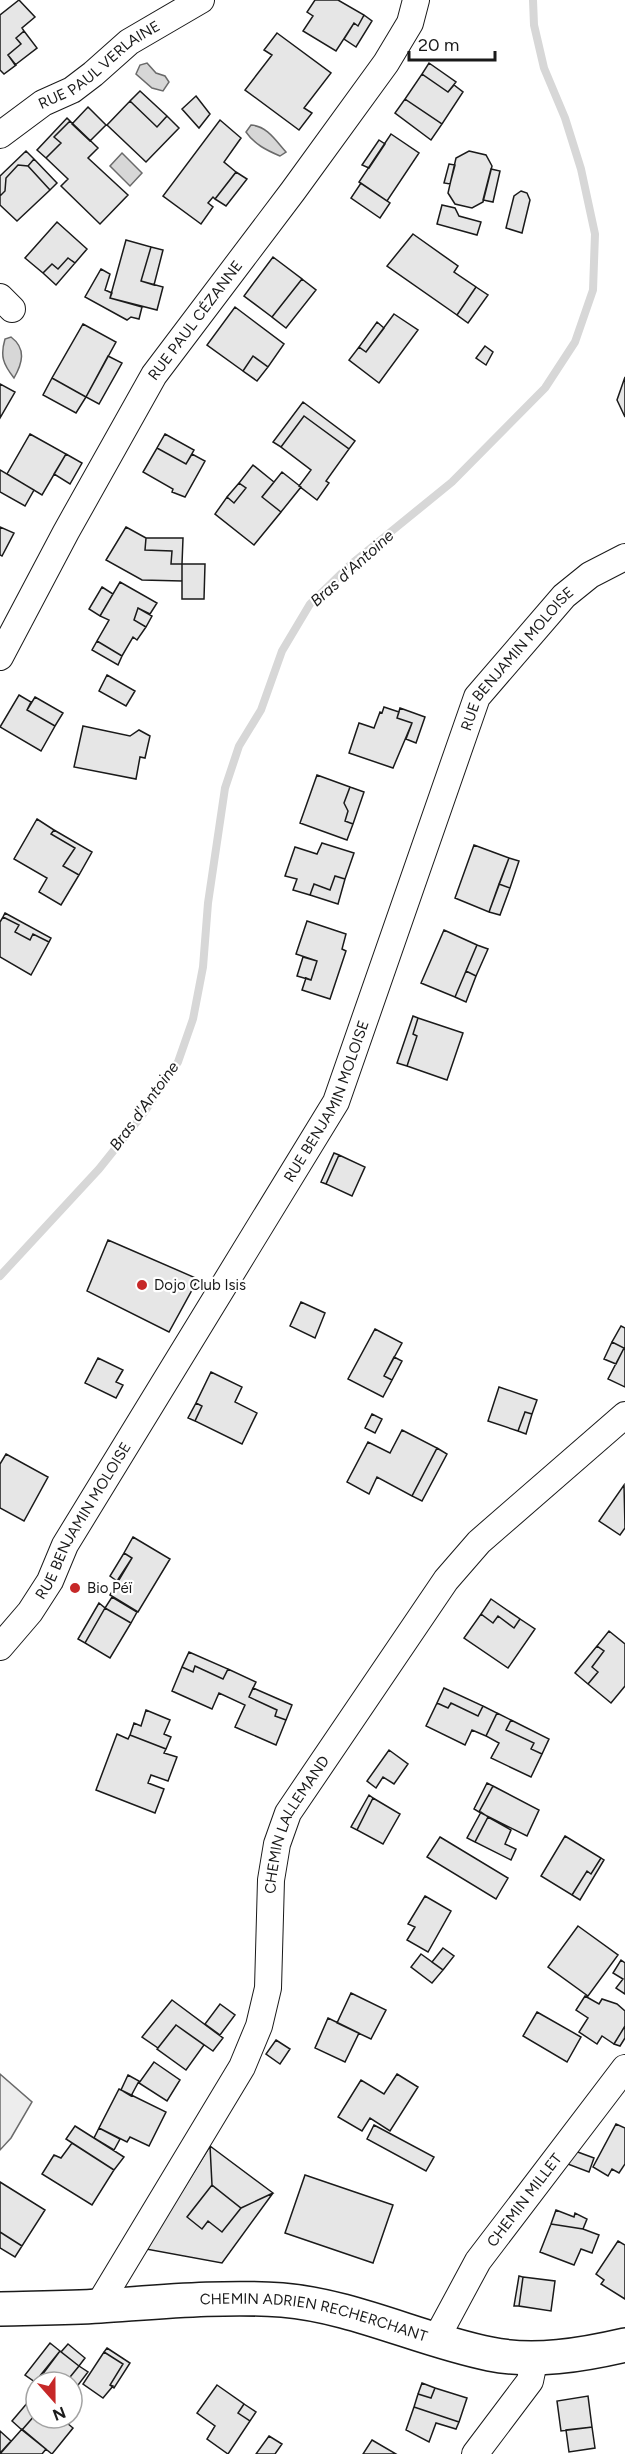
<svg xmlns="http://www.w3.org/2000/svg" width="625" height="2454" viewBox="0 0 625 2454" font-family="Figtree,sans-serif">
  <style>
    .built { fill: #ededed; stroke: #6a6a6a; stroke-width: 1.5 }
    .water { fill: #d7d7d7; stroke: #6a6a6a; stroke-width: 1.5 }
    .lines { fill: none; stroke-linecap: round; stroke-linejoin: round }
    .stream { stroke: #d7d7d7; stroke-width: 8 }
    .building { fill: #e6e6e6; stroke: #1a1a1a; stroke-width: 1.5 }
    .minor-casing { stroke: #1a1a1a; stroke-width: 28 }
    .secondary-casing { stroke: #1a1a1a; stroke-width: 36 }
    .minor { stroke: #fff; stroke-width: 26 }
    .secondary { stroke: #fff; stroke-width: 33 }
    .poi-dot { fill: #c62828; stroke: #fff; stroke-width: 2 }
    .labels { text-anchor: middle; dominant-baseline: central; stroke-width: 4.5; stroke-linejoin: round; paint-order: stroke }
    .street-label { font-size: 15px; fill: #1a1a1a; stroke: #fff }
    .poi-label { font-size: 15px; fill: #1a1a1a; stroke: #fff; text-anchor: start }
    .water-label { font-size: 16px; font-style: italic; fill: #1a1a1a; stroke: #fff }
  </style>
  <rect width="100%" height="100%" fill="#fff"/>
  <!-- built -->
  <path class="built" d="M0,2074L32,2102L11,2138L0,2150Z"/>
  <!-- water -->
  <path class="water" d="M147,63L156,73L165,76L169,82L163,91L152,88L136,74L140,65Z
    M251,125C267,126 276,141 286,152L280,156C266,150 254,144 246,132Z
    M122,153L142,173L130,186L110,166Z
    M11,337C27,349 22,364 14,378C3,364 0,356 5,339Z"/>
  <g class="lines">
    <!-- stream -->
    <path class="stream" d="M0,1276L99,1169L143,1114L178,1062L193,1019L203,967L208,903L225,788L239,746L261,710L282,651L310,604L350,565L452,482L545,388L575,342L593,290L595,234L581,169L565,118L544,68L534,25L533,0"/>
  </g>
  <!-- building -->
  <path class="building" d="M19,0L35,17L22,28L24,31L16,38L21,44L8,55L16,65L4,74L0,70V15Z
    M315,0H338L364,15L358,26L354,23L336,51L303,31L313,16L307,12Z
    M364,15L372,21L356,47L344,39L354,23L358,26Z
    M24,31L37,48L15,65L8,55L21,44L16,38Z
    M277,33L331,73L304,108L312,113L299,130L245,90L272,55L264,50Z
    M429,63L456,82L448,92L422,74Z
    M422,74L448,92L454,85L463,92L442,124L405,99Z
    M140,91L167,116L157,127L130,101Z
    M196,96L210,114L199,128L182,109Z
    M405,99L442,124L431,140L395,113Z
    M130,101L157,127L167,116L179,128L146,162L107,125Z
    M88,107L106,125L90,141L72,124Z
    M67,118L70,121L54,137L61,143L46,158L37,150Z
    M220,120L241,138L224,162L236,172L215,199L213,197L208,203L213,207L201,224L163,196Z
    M70,121L98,148L88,158L128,195L100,224L61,186L68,179L46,158L61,143L54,137Z
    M391,134L419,153L387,201L359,182Z
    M379,140L385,144L369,168L362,165Z
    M26,151L34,159L28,166L18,165L6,178L5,191L0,196V176Z
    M469,151L486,155L492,166L483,202L472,208L455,204L448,193L456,158Z
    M34,159L57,183L50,190L28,166Z
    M449,164L455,165L450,184L444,183Z
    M18,165L28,166L50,190L17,221L0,205V196L5,191L6,178Z
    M491,169L500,171L493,202L483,200Z
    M236,172L247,179L226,206L215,199Z
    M361,183L390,203L380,218L351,198Z
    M521,191L527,193L530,200L522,233L506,228L514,196Z
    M442,205L455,208L459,216L481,222L477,235L437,224Z
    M57,222L87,249L75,263L68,258L58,269L52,264L43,273L25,258Z
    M413,234L458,266L454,272L476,287L457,315L387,266Z
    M126,240L151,247L141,281L163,287L157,310L110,298Z
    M151,247L163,250L154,285L141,281Z
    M273,257L302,279L272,317L244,296Z
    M68,258L75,263L56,285L43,273L52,264L58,269Z
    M101,269L110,274L105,290L112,293L110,298L142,307L139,319L131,317L127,320L85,297Z
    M302,279L316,290L286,328L272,317Z
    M476,287L488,295L468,323L457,315Z
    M235,307L284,344L268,367L253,356L243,371L207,345Z
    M394,314L418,330L379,383L349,360L359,347L366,352Z
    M377,322L384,328L366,352L359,347Z
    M83,324L116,342L86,397L52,378Z
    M485,346L493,352L486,365L476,358Z
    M108,356L122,363L99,404L86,397Z
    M253,356L268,367L257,381L243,371Z
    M625,377V417L617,400Z
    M52,378L86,397L76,413L43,395Z
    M0,384L15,392L0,418Z
    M303,402L355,441L349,449L304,416L281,447L273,442Z
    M304,416L349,449L326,481L329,483L317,500L299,486L311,470L281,447Z
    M30,434L66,454L42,495L7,474Z
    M165,434L194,450L186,464L157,448Z
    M157,448L186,464L192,454L205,461L185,497L172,492L173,489L143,472Z
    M66,454L82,463L70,484L54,474Z
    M253,465L274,482L262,497L281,512L254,545L215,514L227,497L234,503L246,488L239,483Z
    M0,470L34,490L25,506L0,492Z
    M282,472L301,487L281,512L262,497Z
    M239,483L246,488L234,503L227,497Z
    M0,527L14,533L2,556L0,555Z
    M126,527L146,538L145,550L172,551L171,564H182V581L142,580L106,560Z
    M146,538H183L182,564H171L172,551L145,550Z
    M182,564H205L204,599H182Z
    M120,582L157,603L150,614L138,608L134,620L146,627L137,640L133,637L122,656L97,641L109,620L100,616Z
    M102,587L113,594L100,616L89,609Z
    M138,608L152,616L146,627L134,620Z
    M97,641L122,656L118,665L92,650Z
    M107,675L135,691L126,706L99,691Z
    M19,695L31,702L27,710L55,726L41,751L0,727Z
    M35,697L63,713L55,726L27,710Z
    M384,707L399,712L397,718L412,723L393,768L349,753L359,723L374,728L380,712L382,713Z
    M400,708L425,717L416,743L406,739L412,723L397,718Z
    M83,726L130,736L139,730L150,736L145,758L140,757L136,779L74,767Z
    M317,775L350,787L344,803L348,811L345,821L353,824L347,840L300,823Z
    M350,787L364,792L353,824L345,821L348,811L344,803Z
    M37,819L54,830L51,834L75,848L63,866L79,875L61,905L39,892L47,878L14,859Z
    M54,830L92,852L79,875L63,866L75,848L51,834Z
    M322,843L354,853L345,879L335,876L330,890L314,884L310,895L293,890L297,879L285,876L295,847L317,854Z
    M474,845L509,858L489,912L455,898Z
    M509,858L519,861L510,888L499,884Z
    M335,876L345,879L338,904L310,895L314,884L330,890Z
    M499,884L510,888L500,915L489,912Z
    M5,913L51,938L49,942L33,934L30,940L15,932L19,925L3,917Z
    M3,917L19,925L15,932L30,940L33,934L49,942L31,975L0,957V922Z
    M307,921L346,934L342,949L346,951L330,999L302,990L306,978L311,980L317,961L296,954Z
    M444,930L477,945L455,997L421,983Z
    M477,945L488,949L476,976L466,971Z
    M303,957L317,961L311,980L297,976Z
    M466,971L476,976L466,1002L455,997Z
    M413,1016L418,1018L413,1034L417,1036L407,1066L397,1063Z
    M418,1018L463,1033L447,1080L407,1066L417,1036L413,1034Z
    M334,1153L339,1155L326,1184L321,1182Z
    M339,1155L365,1167L352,1196L326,1184Z
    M108,1240L198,1279L169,1332L87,1291Z
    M301,1302L325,1313L315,1338L290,1326Z
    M621,1326L625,1328V1387L608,1379L624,1348L612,1342Z
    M375,1329L402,1343L384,1376L392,1380L383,1397L348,1379Z
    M612,1342L624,1348L616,1364L604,1359Z
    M394,1357L402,1361L392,1380L384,1376Z
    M98,1358L123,1370L116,1382L123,1385L116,1398L85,1383Z
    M211,1372L242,1387L235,1402L257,1413L242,1444L195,1421L202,1406L196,1403Z
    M499,1387L537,1400L532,1414L525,1412L518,1431L488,1421Z
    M196,1403L202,1406L195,1421L188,1418Z
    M525,1412L532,1414L526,1434L518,1431Z
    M372,1414L382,1419L375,1433L365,1428Z
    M402,1430L437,1448L412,1496L377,1477L369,1494L347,1482L368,1442L390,1453Z
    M437,1448L447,1454L422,1501L412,1496Z
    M6,1454L48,1477L24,1521L0,1508V1464Z
    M624,1485L625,1528L620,1535L599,1521Z
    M133,1537L170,1559L138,1612L110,1595L132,1558L124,1553Z
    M124,1553L132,1558L117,1581L110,1576Z
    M112,1597L137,1612L131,1623L105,1608Z
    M491,1599L520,1619L514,1628L498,1616L493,1623L481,1614Z
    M99,1603L105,1608L85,1643L78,1639Z
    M105,1608L131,1623L110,1658L85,1643Z
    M481,1614L493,1623L498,1616L514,1628L520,1619L535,1629L508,1668L464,1638Z
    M609,1631L625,1644V1686L611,1703L588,1684L598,1672L592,1667L604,1651L597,1646Z
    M597,1646L604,1651L592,1667L598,1672L588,1684L575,1673Z
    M189,1652L228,1669L223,1679L195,1666L193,1672L182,1667Z
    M195,1666L223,1679L228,1669L256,1682L249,1697L277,1710L275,1716L286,1720L276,1745L235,1727L245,1705L219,1693L212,1709L172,1691L182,1667L193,1672Z
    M253,1688L292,1705L286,1720L275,1716L277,1710L249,1697Z
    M444,1688L483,1706L478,1716L451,1703L448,1708L437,1703Z
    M437,1703L448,1708L451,1703L478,1716L483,1706L497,1713L486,1736L472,1730L465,1745L426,1726Z
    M146,1710L170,1720L164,1734L171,1737L166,1749L130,1735L134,1723L141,1726Z
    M497,1713L511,1720L506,1730L534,1743L531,1749L542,1754L531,1777L491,1758L499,1743L486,1736Z
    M511,1720L549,1739L542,1754L531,1749L534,1743L506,1730Z
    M117,1734L128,1739L130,1735L166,1749L164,1753L177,1757L168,1781L151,1775L148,1783L164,1789L155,1813L96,1790Z
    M389,1750L408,1764L394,1784L383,1777L376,1788L367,1781Z
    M487,1783L493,1786L479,1812L474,1809Z
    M493,1786L539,1810L527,1836L479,1812Z
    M369,1795L373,1798L357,1830L351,1827Z
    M373,1798L400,1814L383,1844L357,1830Z
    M481,1812L488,1817L475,1842L467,1838Z
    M488,1817L511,1830L505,1844L516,1849L511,1860L475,1842Z
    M565,1836L601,1858L591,1874L587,1871L572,1895L541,1876Z
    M440,1837L508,1878L496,1899L427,1857Z
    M601,1858L604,1860L580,1900L572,1895L587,1871L591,1874Z
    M425,1896L451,1911L428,1952L407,1940L415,1927L408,1924Z
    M578,1926L618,1955L588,1996L548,1967Z
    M443,1948L454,1956L443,1970L432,1962Z
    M421,1954L443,1970L432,1983L411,1967Z
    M621,1960L625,1963V1994L616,1988L623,1979L613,1973Z
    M351,1993L386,2010L371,2039L337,2023Z
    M585,1996L599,2004L602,1999L617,2004L625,2011V2026L614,2044L602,2036L597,2044L579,2032L588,2018L576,2010Z
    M172,2000L223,2038L213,2051L176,2025L158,2048L142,2037Z
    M220,2004L235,2015L220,2035L205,2024Z
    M537,2012L581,2037L567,2062L523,2036Z
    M328,2018L359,2033L345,2062L315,2048Z
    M176,2025L204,2045L186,2070L157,2049Z
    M625,2026V2038L620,2046L614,2044Z
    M276,2040L290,2049L280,2064L266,2054Z
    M154,2062L180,2080L167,2101L139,2083Z
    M397,2074L418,2087L390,2131L370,2118L362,2131L338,2117L361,2080L384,2094Z
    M128,2075L139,2081L131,2096L121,2090Z
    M119,2089L166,2112L149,2146L130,2137L127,2142L99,2128Z
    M616,2124L625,2128V2164L619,2173L612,2169L608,2176L593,2167Z
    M374,2125L434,2157L426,2171L367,2139Z
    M75,2126L124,2157L114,2170L66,2139Z
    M99,2128L120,2139L114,2150L94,2138Z
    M72,2143L114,2170L92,2205L42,2174L54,2155L61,2158Z
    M210,2146L212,2185L187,2217L202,2229L208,2221L222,2232L241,2208L273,2193L222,2263L146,2249Z
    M210,2146L273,2193L241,2208L212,2185Z
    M575,2151L594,2158L589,2172L565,2163Z
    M305,2175L393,2205L373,2263L285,2233Z
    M0,2182L45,2210L22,2246L0,2232Z
    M212,2185L241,2208L222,2232L208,2221L202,2229L187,2217Z
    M556,2210L574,2217L575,2213L587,2219L583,2229L551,2224Z
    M551,2224L583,2229L599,2235L592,2253L581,2249L574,2265L540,2252Z
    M0,2232L22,2246L15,2257L0,2248Z
    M618,2241L625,2245V2299L601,2284L604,2280L596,2274Z
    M519,2276L523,2277L519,2306H514Z
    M523,2277L555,2281L551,2311L519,2306Z
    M50,2343L60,2351L35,2382L25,2375Z
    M68,2344L85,2358L79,2366L61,2352Z
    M107,2348L130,2363L114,2388L110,2385L123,2364L104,2352Z
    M60,2351L79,2366L66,2382L36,2383Z
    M104,2352L123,2364L110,2385L113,2386L103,2398L83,2384Z
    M79,2366L88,2372L72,2393V2382H66Z
    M422,2383L435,2388L431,2398L418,2394Z
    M217,2385L244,2404L238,2413L250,2421L228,2454L207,2439L215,2426L197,2413Z
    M435,2388L467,2398L459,2422L414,2407L418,2394L431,2398Z
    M34,2395L36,2402L29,2410L35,2415L22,2430L12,2421Z
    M588,2396L592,2427L561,2431L557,2401Z
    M36,2402V2418H61L73,2428L52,2454L22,2430L35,2415L29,2410Z
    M244,2404L256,2412L250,2421L238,2413Z
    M414,2407L459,2422L456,2429L436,2423L429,2442L406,2430Z
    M592,2427L595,2448L569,2452L566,2430Z
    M22,2429L46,2449L42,2454H0Z
    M0,2431L11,2441L0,2453Z
    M269,2436L282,2444L275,2454H256Z
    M372,2440L396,2454H363Z"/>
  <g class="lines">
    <!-- minor casing -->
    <g class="minor-casing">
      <g id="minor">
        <path id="s1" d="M0,135L43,103L72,90L93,74L129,42L201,0"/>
        <path d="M0,297L12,309"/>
        <path id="s2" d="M0,657L66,532L154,375L293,191L386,63L410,23L416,0"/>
        <path id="s3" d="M0,1647L30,1612L50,1581L65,1545L336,1102L477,697L564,596L590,575L625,557"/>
        <path id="s4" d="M98,2306L242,2067L259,2026L268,1988L271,1880L277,1844L288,1813L446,1580L479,1542L625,1415"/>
        <path id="s5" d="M436,2339L478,2261L625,2068"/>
        <path d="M475,2454L530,2381L535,2357"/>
      </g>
    </g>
    <!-- secondary casing -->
    <g class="secondary-casing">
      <g id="secondary">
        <path id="s6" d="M0,2309C33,2308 67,2308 100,2306C161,2302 222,2296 282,2300C354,2306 420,2340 490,2354C534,2363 582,2355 625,2345"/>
      </g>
    </g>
    <!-- minor -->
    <use href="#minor" class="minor"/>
    <!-- secondary -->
    <use href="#secondary" class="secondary"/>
  </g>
  <!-- markers -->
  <g class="poi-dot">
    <circle cx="142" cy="1285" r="6"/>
    <circle cx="75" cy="1588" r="6"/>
  </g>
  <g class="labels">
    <!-- street labels -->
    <g class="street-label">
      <text stroke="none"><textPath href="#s1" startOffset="122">RUE PAUL VERLAINE</textPath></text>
      <text stroke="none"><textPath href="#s2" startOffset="390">RUE PAUL CÉZANNE</textPath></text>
      <text stroke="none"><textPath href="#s3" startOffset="1124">RUE BENJAMIN MOLOISE</textPath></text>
      <text stroke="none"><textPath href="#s3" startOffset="638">RUE BENJAMIN MOLOISE</textPath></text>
      <text stroke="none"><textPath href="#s3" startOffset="152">RUE BENJAMIN MOLOISE</textPath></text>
      <text stroke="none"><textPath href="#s4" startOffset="532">CHEMIN LALLEMAND</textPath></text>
      <text stroke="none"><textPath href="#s5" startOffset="165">CHEMIN MILLET</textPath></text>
      <text stroke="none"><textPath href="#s6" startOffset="316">CHEMIN ADRIEN RECHERCHANT</textPath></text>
    </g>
    <!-- poi labels -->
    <g class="poi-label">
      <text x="154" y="1285">Dojo Club Isis</text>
      <text x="87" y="1588">Bio Péï</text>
    </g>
    <!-- water labels -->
    <g class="water-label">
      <text transform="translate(352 568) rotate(-42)">Bras d'Antoine</text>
      <text transform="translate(144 1106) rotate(-54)">Bras d'Antoine</text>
    </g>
  </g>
  <!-- north arrow -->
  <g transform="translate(54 2400) rotate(159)"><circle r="28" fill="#ffffff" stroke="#a3a3a3" stroke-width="1.5"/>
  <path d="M0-4.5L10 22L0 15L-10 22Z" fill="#c62828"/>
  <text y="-9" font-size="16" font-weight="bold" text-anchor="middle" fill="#1a1a1a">N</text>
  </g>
  <!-- scale -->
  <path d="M409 51v9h86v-9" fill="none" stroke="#1a1a1a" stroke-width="3"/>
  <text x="418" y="51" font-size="18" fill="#1a1a1a" stroke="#ffffff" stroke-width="4.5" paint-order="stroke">20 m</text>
</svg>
